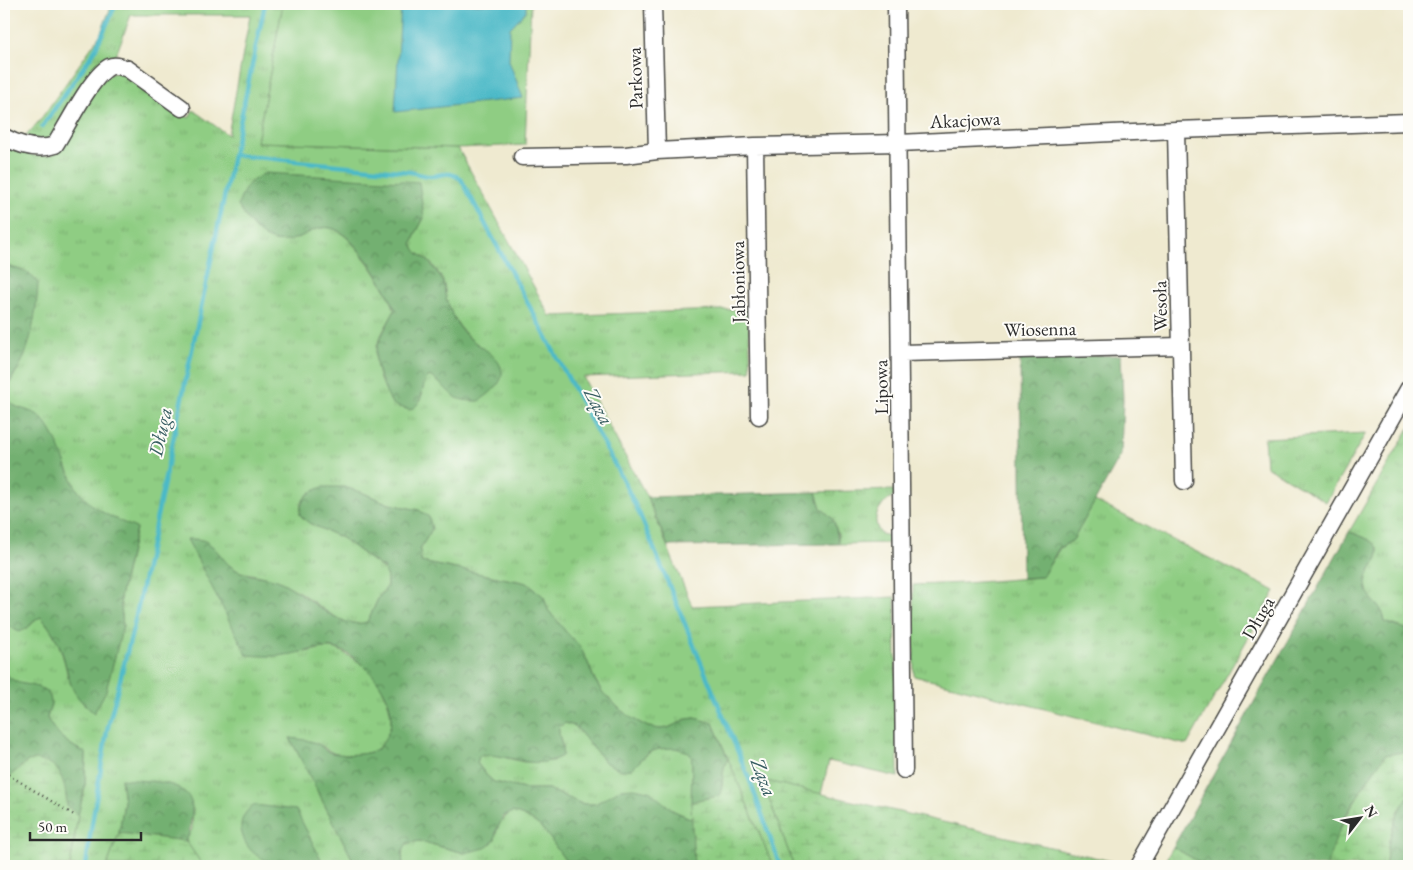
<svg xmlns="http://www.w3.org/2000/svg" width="1413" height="870" viewBox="0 0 1413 870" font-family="'EB Garamond',serif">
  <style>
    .grass { fill: url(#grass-tufts); stroke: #5d7c57; fill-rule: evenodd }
    .forest { fill: url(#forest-crowns); stroke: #4f6e4e }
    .wetland { fill: url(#wetland-marsh); stroke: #5d7c57 }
    .park { fill: #8fcd83; stroke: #5d7c57 }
    .water { fill: #4cb9c7; stroke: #3c7279 }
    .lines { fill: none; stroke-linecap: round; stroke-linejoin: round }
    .stream { stroke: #4cb9c7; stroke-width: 4.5 }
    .minor-casing { stroke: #484844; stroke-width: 19 }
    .path { stroke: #484844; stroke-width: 2.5; stroke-dasharray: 1 4; stroke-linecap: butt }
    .minor { stroke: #fff; stroke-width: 16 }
    .labels { text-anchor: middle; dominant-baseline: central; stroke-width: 4; stroke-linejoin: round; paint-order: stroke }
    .street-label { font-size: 19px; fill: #2b2b2b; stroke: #fdfcf7 }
    .water-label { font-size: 20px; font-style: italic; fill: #375d62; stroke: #fdfcf7 }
  </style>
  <defs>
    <pattern id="grass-tufts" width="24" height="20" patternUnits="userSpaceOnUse" patternTransform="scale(1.25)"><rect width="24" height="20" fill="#8fcd83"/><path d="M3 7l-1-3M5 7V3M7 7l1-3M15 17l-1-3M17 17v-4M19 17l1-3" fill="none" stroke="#7cb071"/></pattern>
    <pattern id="forest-crowns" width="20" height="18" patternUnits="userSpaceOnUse" patternTransform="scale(1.25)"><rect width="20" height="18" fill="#73b071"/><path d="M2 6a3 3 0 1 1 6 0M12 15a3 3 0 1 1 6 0" fill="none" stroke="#5f8f5d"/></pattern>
    <pattern id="wetland-marsh" width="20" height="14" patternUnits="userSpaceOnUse" patternTransform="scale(1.25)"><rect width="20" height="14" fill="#8fcd83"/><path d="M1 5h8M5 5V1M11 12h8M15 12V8" fill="none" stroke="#7cb071"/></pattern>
  </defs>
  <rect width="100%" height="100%" fill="#fdfcf7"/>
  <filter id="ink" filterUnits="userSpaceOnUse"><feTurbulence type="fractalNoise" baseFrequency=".02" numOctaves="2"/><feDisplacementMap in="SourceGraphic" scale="10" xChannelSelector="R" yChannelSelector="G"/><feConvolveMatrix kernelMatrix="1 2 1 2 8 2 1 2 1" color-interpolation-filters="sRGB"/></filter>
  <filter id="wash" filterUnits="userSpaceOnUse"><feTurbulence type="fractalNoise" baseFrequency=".0096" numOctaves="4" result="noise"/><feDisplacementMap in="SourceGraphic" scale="20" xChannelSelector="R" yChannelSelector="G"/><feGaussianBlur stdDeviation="1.12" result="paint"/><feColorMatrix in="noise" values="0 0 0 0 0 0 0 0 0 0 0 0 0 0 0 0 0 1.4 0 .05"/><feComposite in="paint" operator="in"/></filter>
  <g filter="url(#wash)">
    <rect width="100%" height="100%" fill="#efead0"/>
    <!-- grass -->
    <path class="grass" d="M112,4H283L257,142L458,148L550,316L748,309L751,371L583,377L647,497L692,606L895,597L898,777L829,761L821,794L762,780L794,866H773L713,723L695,718L687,719L668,728L660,729L648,727L633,719L622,711L603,693L594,678L588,663L579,645L566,632L548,610L544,597L527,583L421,562L420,549L432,529L419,510L389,504L361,492H310L301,503L300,515L309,523L342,538L383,569L387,577V587L379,597L367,622C341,631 314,599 292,588C283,583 270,578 260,576C250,573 242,574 234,569C213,557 218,537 187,540L306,652C315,650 326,646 336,649C340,650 345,654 349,656C357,661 365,665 371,672C388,691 404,735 375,750C366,755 351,755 341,755C330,754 326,747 317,744C309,740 298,740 290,738L356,866H203L186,841L192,829L193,809L121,779L124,802L119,833L107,866H70L78,815L85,787L86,753C69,745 55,735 47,718C48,713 51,707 51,703C50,684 29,687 17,682C12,680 8,676 4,673V623L19,632L31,625L36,619L41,617C57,635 64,655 68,678L123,627L120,598L136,529L97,511L78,492L50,430L26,410L18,408L9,402L6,393L10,383L25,355L29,273L4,265V143C20,151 39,161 56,153C67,135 94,82 111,74C116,71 120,73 126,74L189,118L193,110L228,135L250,15H131L116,55L102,62L56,135L43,142L26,136L40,120L100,35ZM250,182L424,218L416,233L412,244C416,253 417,252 425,258C432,263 438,272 442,279C445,285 445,292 446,298C451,317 464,336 480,346L455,396L434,378L429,376L423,383L422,395L381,382C369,348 379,340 395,310C388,290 353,234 332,228C320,225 310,232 299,237Z
      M1409,428V630L1385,622C1382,603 1370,602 1366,589C1360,566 1406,549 1349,532Z
      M1366,433L1326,502L1266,466L1264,438Z
      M895,490V495C880,504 869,517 881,534L896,537L895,543L839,544L838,534L832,518L821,508L816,492Z
      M1095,501L1275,591L1187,745L914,676L913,585L965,583L1042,577L1060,548L1073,540Z
      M565,723L575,726L606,763L640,761C643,758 646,755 649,753C658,747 684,744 691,755C692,758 692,761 692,763V819L674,811L664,805L605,799L595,804H582L548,789H524L511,786L494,782L487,776L477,763L479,756L490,754L524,762L553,761L563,747L558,736L559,727Z
      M512,812C544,821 547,836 565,860L602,866H403L402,853L407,843L420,841L464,853L495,839C497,827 501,818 512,812Z
      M1173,847L1206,866H1162Z"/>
    <!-- forest -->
    <path class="forest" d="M265,173L419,182L424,218L416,233L412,244C418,256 419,253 427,260C433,266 437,272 441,278C445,285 444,294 447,301C451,313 457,325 465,334C476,346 500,354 502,372C503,384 488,395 479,401C471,401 463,401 455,397C446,390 440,381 429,376C418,389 427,401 410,410L396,406L391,402C369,355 371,355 395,310C389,290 352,231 331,228C320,226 311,231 302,236C269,252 255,231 238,206C244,187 248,182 265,173Z
      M4,265L29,273L38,283C37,306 33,333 25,355C21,366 8,381 7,392C5,409 28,408 38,415C55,429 62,456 70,475C73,481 75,488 79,492C94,511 115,519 136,528L120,598L123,626L106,691L94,713C87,707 80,701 75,693C69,683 68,673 65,663C61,645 53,631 41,617C32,620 30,629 19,632L4,623Z
      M1121,355L1123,399L1121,455L1073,540L1059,548L1042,577L1022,578L1020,358Z
      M323,487H344L361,492L389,504L419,510L429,517L432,529L420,549L421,562L527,583L544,597L548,610L566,632L579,645L588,663L594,679L603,693L622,711L633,719L648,727L660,729L668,728L687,719L695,718L713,723L728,759C721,768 724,784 720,795C711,799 699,798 691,803L692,763L691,755L686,751L675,748L658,749L648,753L632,769L622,770L606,763L575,726L565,723L559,727C558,739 564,744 562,756C532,773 508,751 479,756L477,763L487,776L494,782L524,789H548L582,804H595L621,789L634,788L649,791L674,811L692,819L694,866H602L565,860C547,836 544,821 512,812L503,817L496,831L495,839L490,845L485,848L464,853L420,841L407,843L402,853L403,866H356L290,738C299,739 308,740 316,743C321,745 324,750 329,752C337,756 365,755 374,751C380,748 383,743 386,737C405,705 367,660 338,649C325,644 299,654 285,655C272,657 260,656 247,655L187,539C192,539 198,539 202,540C215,543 222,561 233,568C246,577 262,575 277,580C303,590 338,632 367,622L379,597L387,587V578L384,569L342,538L309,523L300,515C301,497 307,493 323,487Z
      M816,492L821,508L832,518L835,525L839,544L668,546L647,497Z
      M1349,532C1406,549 1360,565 1367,589C1370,602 1382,603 1385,622L1409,630V757L1404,752L1385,755L1345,816L1327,866H1206L1173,847Z
      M4,673C8,676 12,680 17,682C29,687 50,684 51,702C51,707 48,713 47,718C55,735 69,745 86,753L85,787L78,815L67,806L66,794L28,761L4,781Z
      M121,779C146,782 196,777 192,814C190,826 191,830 186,841L119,833L124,802Z
      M1409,795V866H1385L1389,840L1398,812Z
      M255,805L296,810L323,863C296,864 260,870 245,842C243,837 241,832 241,827C241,817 247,809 255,805Z"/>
    <!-- wetland -->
    <path class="wetland" d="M1404,752L1409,757V795L1398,812L1389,840L1385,866H1327C1338,824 1360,791 1385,755Z
      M728,759L773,866H694L691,803C699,798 711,799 720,795C724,784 721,768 728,759Z
      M35,760C40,761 47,762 51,764C64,772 66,793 67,806L78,815L70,866H4V781L28,761Z
      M762,780L1115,862L1113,866H794Z
      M119,833L186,841L203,866H107Z"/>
    <!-- park -->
    <path class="park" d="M283,4H531L525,145L458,148L257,142Z"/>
    <!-- water -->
    <path class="water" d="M401,4H526V11L510,28L509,61L523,98L395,112Z"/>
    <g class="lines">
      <!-- stream -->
      <path class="stream" d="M42,127L94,52L116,4
        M234,155L410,172C416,173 423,176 430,176C445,176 445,169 461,179L623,480L640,515L752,786L780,866
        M86,866L89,842L107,731L134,625L265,4"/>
    </g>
  </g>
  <g filter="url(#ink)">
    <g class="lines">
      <!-- minor casing -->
      <g class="minor-casing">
        <path id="minor" d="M653,4L657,151
          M896,4L904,770
          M1176,130L1184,481
          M4,137C19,145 38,151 55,145C67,126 91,77 109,67C115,64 122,67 128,69L182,108
          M755,146L759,416
          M522,157L626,155L657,151L755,146L899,143L1176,130L1409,122
          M901,353L1181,346
          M1139,866L1409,388"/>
      </g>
      <!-- path -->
      <path class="path" d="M4,772L74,815"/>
      <!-- minor -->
      <use href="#minor" class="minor"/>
    </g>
  </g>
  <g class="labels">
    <!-- street labels -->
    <g class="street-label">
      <text transform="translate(635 78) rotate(-92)">Parkowa</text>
      <text transform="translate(965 120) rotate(-3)">Akacjowa</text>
      <text transform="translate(738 282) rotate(-91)">Jabłoniowa</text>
      <text transform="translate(1160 306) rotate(-91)">Wesoła</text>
      <text transform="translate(1040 329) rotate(-1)">Wiosenna</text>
      <text transform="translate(881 387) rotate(-91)">Lipowa</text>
      <text transform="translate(1258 618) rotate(-60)">Długa</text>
    </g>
    <!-- water labels -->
    <g class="water-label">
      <text transform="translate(599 406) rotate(62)">Ząza</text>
      <text transform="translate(160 432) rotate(-78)">Długa</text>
      <text transform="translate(764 777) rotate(69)">Ząza</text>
    </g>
  </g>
  <!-- margin -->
  <rect width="1413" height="870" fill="none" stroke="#fdfcf7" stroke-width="20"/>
  <!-- north arrow -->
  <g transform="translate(1360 818) rotate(59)" stroke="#fdfcf7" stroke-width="4" paint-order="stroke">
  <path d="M0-4L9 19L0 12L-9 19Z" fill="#2b2b2b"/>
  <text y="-8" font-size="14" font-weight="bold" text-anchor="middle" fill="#2b2b2b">N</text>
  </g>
  <!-- scale -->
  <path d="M30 832v8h111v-8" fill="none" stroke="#2b2b2b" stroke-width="2.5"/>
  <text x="38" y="832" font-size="15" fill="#2b2b2b" stroke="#fdfcf7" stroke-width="4" paint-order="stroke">50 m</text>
</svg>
